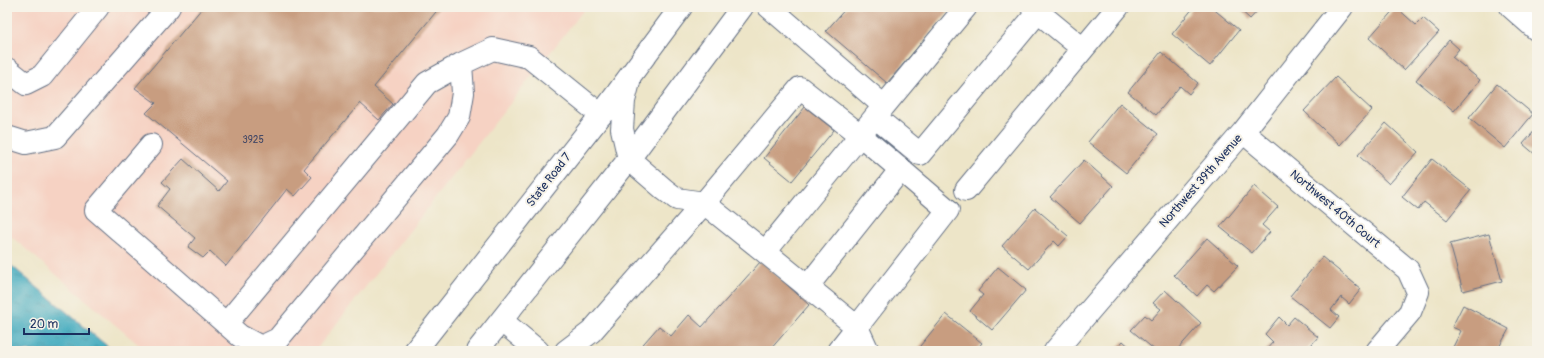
<svg xmlns="http://www.w3.org/2000/svg" width="1544" height="358" viewBox="0 0 1544 358" font-family="Pangolin,sans-serif">
  <style>
    .built { fill: #f6d2c3 }
    .water { fill: url(#water-ripples); stroke: #2c6c8e }
    .building { fill: #c89d80 }
    .lines { fill: none; stroke-linecap: round; stroke-linejoin: round }
    .minor-casing { stroke: #646f83; stroke-width: 24 }
    .major-casing { stroke: #646f83; stroke-width: 24 }
    .minor { stroke: #fff; stroke-width: 22 }
    .major { stroke: #fff; stroke-width: 22 }
    .labels { text-anchor: middle; dominant-baseline: central; stroke-width: 4; stroke-linejoin: round; paint-order: stroke }
    .number-label { font-size: 10px; fill: #464a66 }
    .street-label { font-size: 12px; fill: #1b2f5e; stroke: #f7f3e8 }
  </style>
  <defs>
    <pattern id="water-ripples" width="26" height="14" patternUnits="userSpaceOnUse"><rect width="26" height="14" fill="#3ea9be"/><path d="M2 4q2-2 4 0t4 0M15 11q2-2 4 0t4 0" fill="none" stroke="#338a9e"/></pattern>
  </defs>
  <rect width="100%" height="100%" fill="#f7f3e8"/>
  <filter id="ink" filterUnits="userSpaceOnUse"><feTurbulence type="fractalNoise" baseFrequency=".025" numOctaves="2"/><feDisplacementMap in="SourceGraphic" scale="8" xChannelSelector="R" yChannelSelector="G"/><feConvolveMatrix kernelMatrix="1 2 1 2 8 2 1 2 1" color-interpolation-filters="sRGB"/></filter>
  <filter id="wash" filterUnits="userSpaceOnUse"><feTurbulence type="fractalNoise" baseFrequency=".012" numOctaves="4" result="noise"/><feDisplacementMap in="SourceGraphic" scale="16" xChannelSelector="R" yChannelSelector="G"/><feGaussianBlur stdDeviation="0.9" result="paint"/><feColorMatrix in="noise" values="0 0 0 0 0 0 0 0 0 0 0 0 0 0 0 0 0 1.4 0 .05"/><feComposite in="paint" operator="in"/></filter>
  <g filter="url(#wash)">
    <rect width="100%" height="100%" fill="#ede5c8"/>
    <!-- built -->
    <path class="built" d="M7,7H586L315,351H146L7,233Z"/>
    <!-- water -->
    <path class="water" d="M7,262L113,351H7Z"/>
    <g id="blocks">
      <!-- building -->
      <path class="building" d="M203,7H440L374,87L393,104L379,120L360,103L304,169L312,177L295,196L287,189L226,266L210,251L203,258L188,247L195,238L157,206L170,189L162,182L183,159L219,191L227,181L146,113L156,103L135,88Z
        M847,7H952L887,83L826,31Z
        M1194,7H1211L1239,30L1210,66L1172,34Z
        M1237,7H1261L1250,19Z
        M1396,7L1416,25L1423,18L1439,32L1404,70L1369,38Z
        M1449,40L1459,49L1452,57L1480,80L1454,111L1416,80Z
        M1161,52L1198,83L1189,94L1180,86L1156,115L1128,92Z
        M1336,77L1372,110L1340,145L1304,111Z
        M1497,84L1533,114L1505,148L1469,118Z
        M1120,103L1158,134L1126,173L1088,142Z
        M805,107L834,130L792,181L764,158Z
        M1386,123L1418,152L1389,184L1358,155Z
        M1537,128V156L1523,144Z
        M1432,159L1471,190L1447,220L1424,202L1418,210L1402,197Z
        M1084,160L1113,186L1080,223L1050,197Z
        M1254,186L1278,207L1262,225L1270,232L1252,253L1220,227Z
        M1035,208L1068,236L1059,246L1054,241L1029,269L1002,246Z
        M1489,234L1502,281L1463,291L1450,244Z
        M1207,238L1238,266L1214,291L1207,285L1197,296L1174,275Z
        M1322,257L1361,289L1349,304L1341,297L1331,310L1339,317L1330,328L1290,296Z
        M761,261L809,305L769,351H637L659,326L671,336L689,315L702,327Z
        M998,267L1026,290L992,330L970,311L983,295L978,291Z
        M1165,290L1201,323L1176,351H1156L1131,330L1145,315L1151,320L1161,309L1153,303Z
        M1463,305L1509,329L1497,351H1451L1461,331L1452,327Z
        M946,314L982,343L975,351H916Z
        M1279,317L1287,325L1294,317L1318,337L1306,351H1265L1273,342L1265,334Z
        M1123,341L1134,351H1114Z"/>
    </g>
  </g>
  <g filter="url(#ink)">
    <use href="#blocks" fill-opacity="0" stroke="#646f83" stroke-width="1"/>
    <g class="lines">
      <!-- minor casing -->
      <g class="minor-casing">
        <path id="minor" d="M769,7L884,106L966,7
          M1511,7L1537,30
          M1083,49L1118,7
          M7,69L26,84L42,76L98,7
          M875,117L920,154L1038,12L1032,7
          M1243,132L1408,270L1418,292L1410,312L1377,351
          M7,137L26,143L55,137L169,7
          M151,145L96,210L240,336L261,347L278,339L448,135L459,117L463,93L461,64L493,49L529,57L601,115
          M629,159L665,190L677,199L704,203L765,252L884,106
          M966,190L1083,49L1038,12
          M807,287L901,169
          M502,321L538,351
          M226,324L427,83L461,64
          M566,351L591,332L704,203L800,88L860,135L948,210L857,327L765,252
          M838,351L857,327L868,351
          M1055,351L1243,132L1342,7"/>
      </g>
      <!-- major casing -->
      <g class="major-casing">
        <path id="major" d="M629,82L624,101L622,129L629,159
          M415,351L601,115L681,7
          M477,351L629,159L742,7"/>
      </g>
      <!-- minor -->
      <use href="#minor" class="minor"/>
      <!-- major -->
      <use href="#major" class="major"/>
    </g>
  </g>
  <g class="labels">
    <!-- number labels -->
    <g class="number-label">
      <text x="253" y="140">3925</text>
    </g>
    <!-- street labels -->
    <g class="street-label">
      <text transform="translate(549 180) rotate(-52)">State Road 7</text>
      <text transform="translate(1201 181) rotate(-49)">Northwest 39th Avenue</text>
      <text transform="translate(1335 209) rotate(40)">Northwest 40th Court</text>
    </g>
  </g>
  <!-- margin -->
  <rect width="1544" height="358" fill="none" stroke="#f7f3e8" stroke-width="24"/>
  <!-- scale -->
  <path d="M24 328v6h65v-6" fill="none" stroke="#1b2f5e" stroke-width="2"/>
  <text x="30" y="328" font-size="12" fill="#1b2f5e" stroke="#f7f3e8" stroke-width="3" paint-order="stroke">20 m</text>
</svg>
